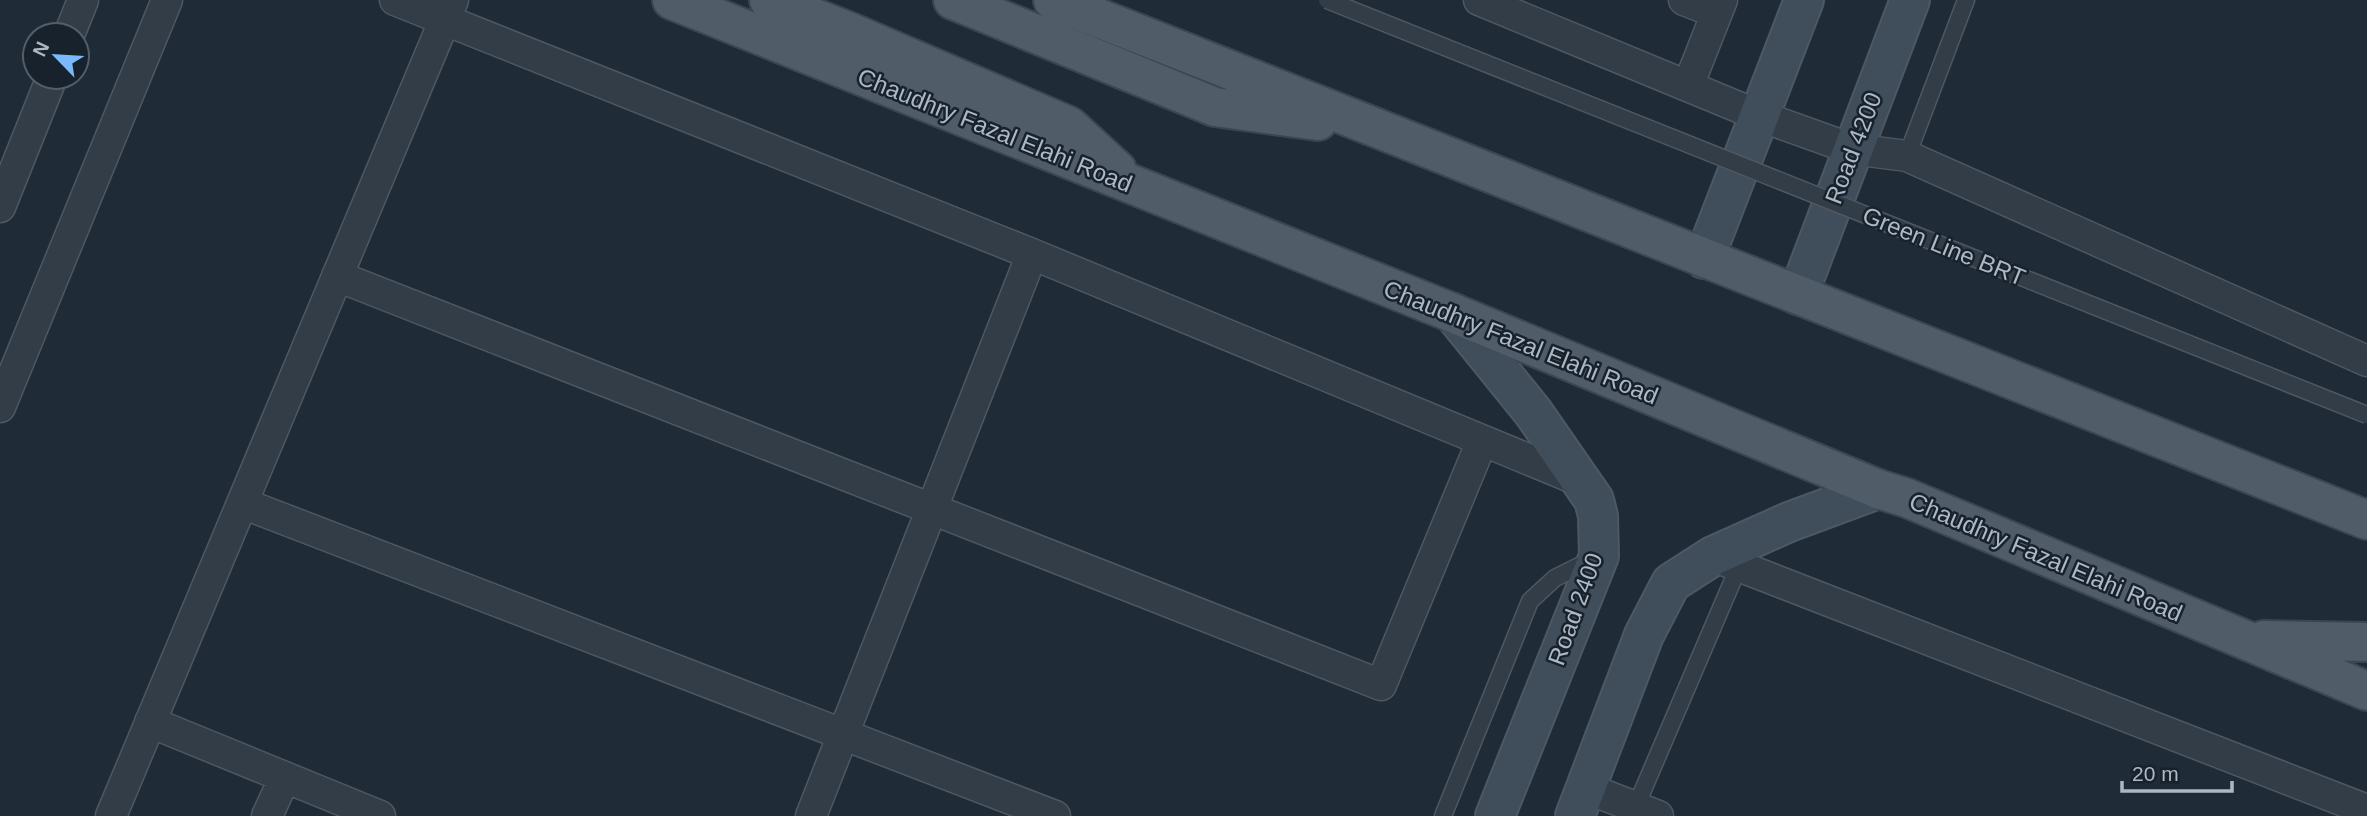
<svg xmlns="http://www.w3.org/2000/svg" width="2367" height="816" viewBox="0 0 2367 816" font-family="Arial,sans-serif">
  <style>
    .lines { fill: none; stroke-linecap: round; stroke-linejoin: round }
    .service-casing { stroke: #4d5863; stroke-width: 19 }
    .minor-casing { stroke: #4d5863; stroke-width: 33 }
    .secondary-casing { stroke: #4d5863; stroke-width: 42 }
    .primary-casing { stroke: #3c4651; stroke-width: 42 }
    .service { stroke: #323d48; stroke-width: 16 }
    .minor { stroke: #323d48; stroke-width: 30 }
    .secondary { stroke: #404d5b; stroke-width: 38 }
    .primary { stroke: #505c68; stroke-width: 38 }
    .service-bridge-casing { stroke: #4d5863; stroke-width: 19; stroke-linecap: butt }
    .service-bridge { stroke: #323d48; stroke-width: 16 }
    .labels { text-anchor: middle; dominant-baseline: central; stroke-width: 5; stroke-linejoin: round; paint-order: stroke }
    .street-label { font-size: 24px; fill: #acb8c5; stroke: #18222c }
  </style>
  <rect width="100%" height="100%" fill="#1f2b37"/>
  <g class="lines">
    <!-- service casing -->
    <g class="service-casing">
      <path id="service" d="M1907,156L1966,0
        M1634,811L1739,566
        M1443,816L1530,601L1555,578L1591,560"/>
    </g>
    <!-- minor casing -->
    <g class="minor-casing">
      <path id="minor" d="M395,0L1032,254L1583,482
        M1479,0L1760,116L1852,149L1907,156L2367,361
        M1684,0L1717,13
        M69,35L83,0
        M1688,86L1722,0
        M0,207L52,77
        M337,276L1381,685L1482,441
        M0,407L167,0
        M242,503L1055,816
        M1713,556L2367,810
        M150,722L380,816
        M1586,788L1658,816
        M111,816L453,0
        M267,816L285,777
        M811,816L1032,254"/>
    </g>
    <!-- secondary casing -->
    <g class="secondary-casing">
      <path id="secondary" d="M1704,259L1804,0
        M1798,295L1910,0
        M1453,313L1533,412L1594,500L1598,516L1599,556L1495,816
        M1575,816L1644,635L1671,583L1713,556L1789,522L1878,489"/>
    </g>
    <!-- primary casing -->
    <g class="primary-casing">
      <path id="primary" d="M672,0L1453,313L1878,489L1907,498L2367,691
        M769,0L850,32L1069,126L1117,170
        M953,0L1215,107L1318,121
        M1053,0L2367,520
        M2264,640L2367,642"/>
    </g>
    <!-- service -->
    <use href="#service" class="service"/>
    <!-- minor -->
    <use href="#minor" class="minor"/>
    <!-- secondary -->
    <use href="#secondary" class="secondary"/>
    <!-- primary -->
    <use href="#primary" class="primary"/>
    <!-- service-bridge casing -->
    <g class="service-bridge-casing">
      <path id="service-bridge" d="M1327,0L2367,415"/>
    </g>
    <!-- service-bridge -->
    <use href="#service-bridge" class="service-bridge"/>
  </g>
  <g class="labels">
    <!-- street labels -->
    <g class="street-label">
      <text transform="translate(995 130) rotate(22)">Chaudhry Fazal Elahi Road</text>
      <text transform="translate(1853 148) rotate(-69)">Road 4200</text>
      <text transform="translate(1944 246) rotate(22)">Green Line BRT</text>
      <text transform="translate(1521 342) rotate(22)">Chaudhry Fazal Elahi Road</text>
      <text transform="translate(2046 557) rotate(23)">Chaudhry Fazal Elahi Road</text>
      <text transform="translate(1575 609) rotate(-70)">Road 2400</text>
    </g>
  </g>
  <!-- north arrow -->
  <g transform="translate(56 56) rotate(295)"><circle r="33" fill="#18222c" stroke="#535e69" stroke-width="2"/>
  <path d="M0-5L12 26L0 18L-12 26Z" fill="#7ab9fc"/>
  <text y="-10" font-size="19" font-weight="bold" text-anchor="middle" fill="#acb8c5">N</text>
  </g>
  <!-- scale -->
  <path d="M2122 781v10h110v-10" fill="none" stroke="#acb8c5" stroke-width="3.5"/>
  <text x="2132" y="781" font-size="21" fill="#acb8c5" stroke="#18222c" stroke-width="5" paint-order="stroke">20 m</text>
</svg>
